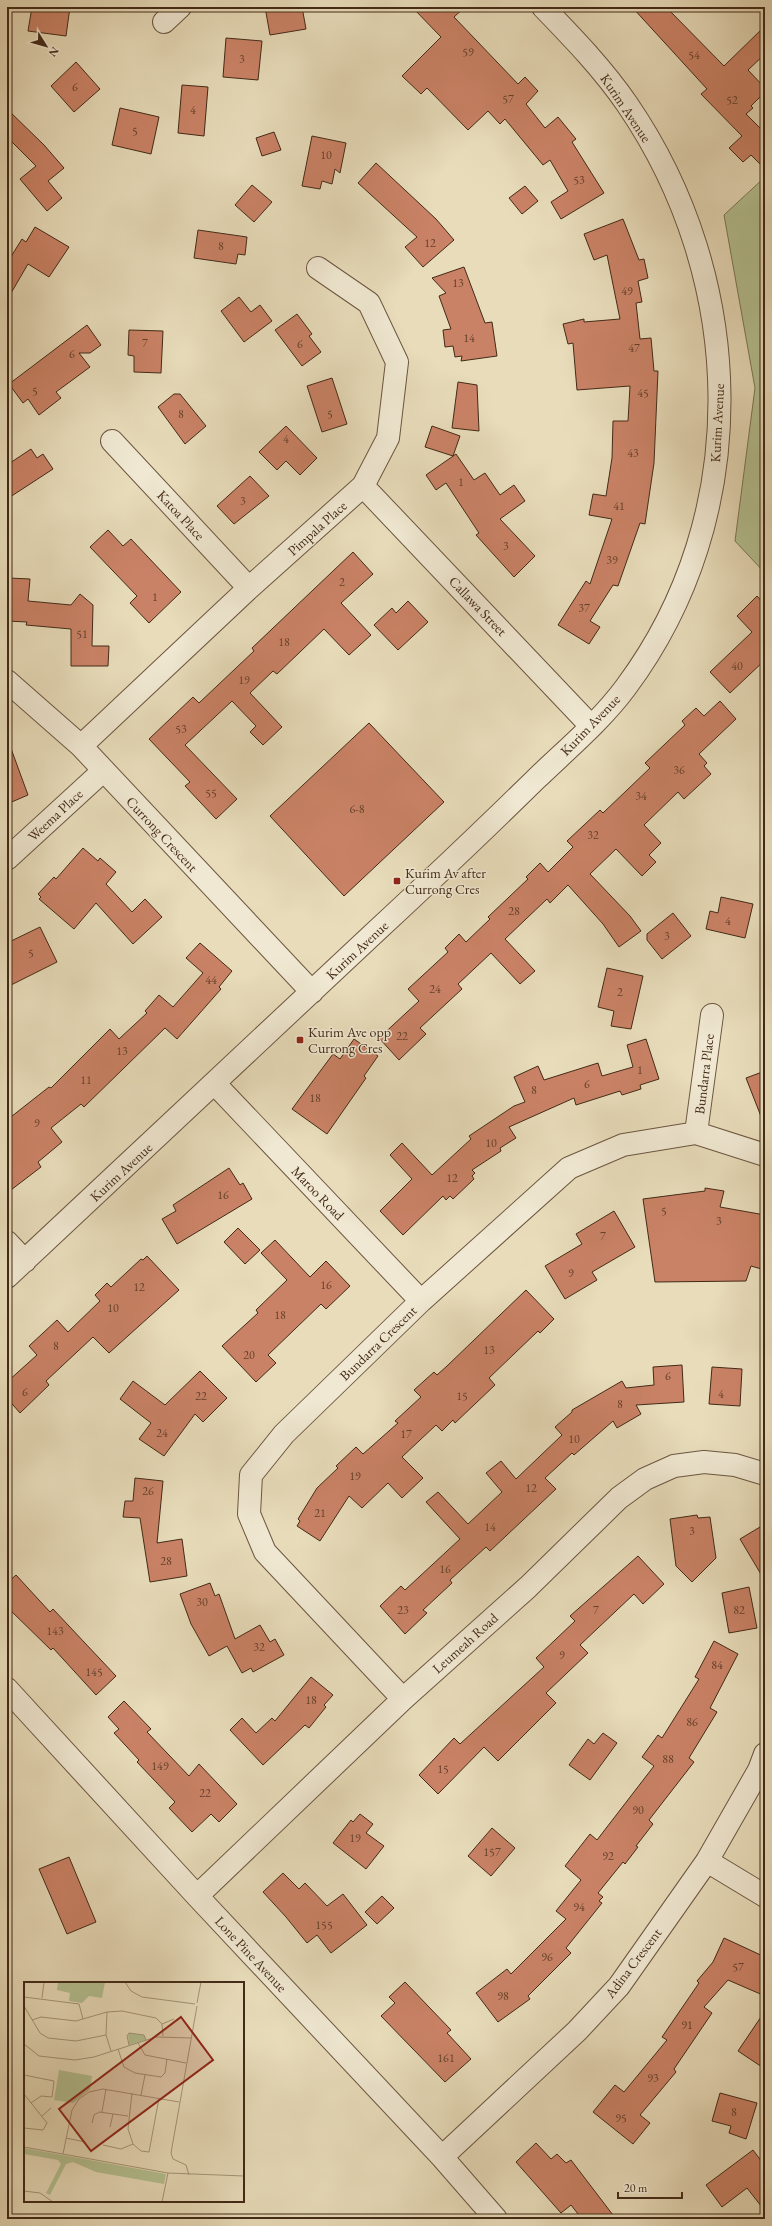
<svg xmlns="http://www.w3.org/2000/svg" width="772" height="2226" viewBox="0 0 772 2226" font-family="'EB Garamond',serif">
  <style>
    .green { fill: #b4c091; stroke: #7b7554 }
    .building { fill: #ca8266; stroke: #422a17 }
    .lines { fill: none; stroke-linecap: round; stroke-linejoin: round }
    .minor-casing { stroke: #6c5640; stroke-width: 24 }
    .minor { stroke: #f0e8d2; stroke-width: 22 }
    .poi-dot { fill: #8f2418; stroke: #f0e8d2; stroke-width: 1.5 }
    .labels { text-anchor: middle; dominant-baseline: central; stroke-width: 3; stroke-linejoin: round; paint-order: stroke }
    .number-label { font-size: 12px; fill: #64402b }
    .street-label { font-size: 14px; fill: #422a17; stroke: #f0e8d2 }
    .poi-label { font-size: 14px; fill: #422a17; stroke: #f0e8d2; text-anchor: start }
    .inset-road { fill: none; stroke: #a69579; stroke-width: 1 }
    .view { fill: #8f2418; fill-opacity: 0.15; stroke: #8f2418; stroke-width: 2 }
    .inset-edge { fill: none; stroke: #422a17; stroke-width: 2 }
  </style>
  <rect width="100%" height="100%" fill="#e8dcba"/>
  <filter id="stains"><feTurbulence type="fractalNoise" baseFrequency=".005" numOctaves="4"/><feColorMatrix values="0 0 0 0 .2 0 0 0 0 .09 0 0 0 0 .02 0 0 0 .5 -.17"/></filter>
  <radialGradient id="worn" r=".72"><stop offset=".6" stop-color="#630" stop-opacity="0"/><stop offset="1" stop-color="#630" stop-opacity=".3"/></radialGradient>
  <!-- green -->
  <path class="green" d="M765,177V573L735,541L755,388L724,215Z"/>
  <!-- building -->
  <path class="building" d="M32,7H70L66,36L28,31Z
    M265,7H302L306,29L270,35Z
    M412,7H465L454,17L518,84L525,77L538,91L526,104L545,128L558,117L576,139L572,142L604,193L561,219L551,202L568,191L550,160L543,165L505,119L500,124L488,111L468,130L427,88L421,94L402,76L441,37Z
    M632,7H666L724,66L765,26V54L748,70L765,88V92L751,106L753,108L746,114L765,133V169L751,155L743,162L729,148L742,136L701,94L707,89Z
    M226,38L262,41L258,80L223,77Z
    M76,62L100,89L74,112L51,86Z
    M182,85L208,87L204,136L178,133Z
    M120,108L159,117L151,154L112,145Z
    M7,109L44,145L64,168L48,181L62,198L47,211L20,179L36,166L7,137Z
    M274,132L281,150L262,156L256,138Z
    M312,136L346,143L340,173L335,169L332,184L322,181L320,189L302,186Z
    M376,163L436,219L454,240L423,267L405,247L417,237L358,183Z
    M252,185L272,202L254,222L235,205Z
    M525,186L538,201L522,214L509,198Z
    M623,219L639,260L644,259L648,278L638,281L642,302L636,303L640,339L651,338L654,371H658L654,463L645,524L640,523L618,586L613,585L590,621L600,627L589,644L558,625L586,581L590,584L612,519L589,515L593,494L606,496L612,458L613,421H628L630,386L577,390L573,343L568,344L563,324L584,319V322L620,319L607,255L594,260L584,234Z
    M35,227L69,247L49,277L28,264L7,300V263L22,239L26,242Z
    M198,230L247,237L245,255L238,254L236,264L194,258Z
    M464,267L485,323L492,322L497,356L461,361L462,356L455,357L453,346L445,347L443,330L451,329L439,296L446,293L432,278Z
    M239,297L251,312L260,305L272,321L244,342L221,311Z
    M297,314L312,334L309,336L321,352L302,366L275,330Z
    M87,325L101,345L90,353H79L90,367L56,392L61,398L39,415L28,399L23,403L9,384Z
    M129,330L163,331L161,373L134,372V356L128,355Z
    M332,378L347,424L322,432L307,386Z
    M458,382L477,385L479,431L452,428Z
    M174,394H180L206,426L185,444L158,407Z
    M286,426L317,458L300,475L286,461L277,470L259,452Z
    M432,426L460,436L453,456L425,447Z
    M31,449L37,458L43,454L53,469L7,499V465Z
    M456,454L474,480L485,473L500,495L514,485L525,501L500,519L535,556L514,577L476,535L479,533L446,483L436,490L426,475Z
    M250,476L269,496L234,524L217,506Z
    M108,530L123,546L131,539L181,592L149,623L130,603L137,596L90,547Z
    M353,552L373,574L341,603L371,635L349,655L324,629L277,674L273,671L250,693L282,727L263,745L250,732L256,726L232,701L185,745L237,799L216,819L185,786L190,782L149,739L193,697L199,703L254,651L252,648Z
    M9,578L30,579L28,601L71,605L80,594L93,605L92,646H109L108,666H71V629L26,625L27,622L7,621Z
    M757,596L765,605V660L730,693L710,672L752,632L737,616Z
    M408,601L428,622L398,650L374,625L392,608L396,613Z
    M720,701L736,719L699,754L707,763L704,766L711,774L684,799L678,792L644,825L661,843L649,855L656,862L642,876L616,849L590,874L630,916L641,931L619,947L603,924L568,885L550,903L547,899L505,939L535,971L520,984L491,953L458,984L462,989L420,1028L426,1034L399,1060L379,1038L419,1001L408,989L448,952L445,948L459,934L466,942L490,919L488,917L528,879L526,877L540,863L548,872L573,847L567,841L600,810L603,813L650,768L645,763L685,725L682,721L696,708L704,716Z
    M369,723L444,802L344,896L270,816Z
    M7,743H9L28,795L7,804Z
    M83,848L98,861L100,858L116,872L106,884L132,912L145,899L162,917L133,944L96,903L74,929L39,899L41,897L38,894L54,877L56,879Z
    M721,897L753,904L745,938L706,929L710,911L718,913Z
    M673,913L691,936L662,959L647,940V934Z
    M40,927L57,962L7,987V943Z
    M200,943L232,971L219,987L221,989L177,1039L165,1028L84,1107L81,1104L51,1128L62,1142L38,1162L41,1167L7,1193V1120L49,1087L51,1088L110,1029L119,1039L147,1013L145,1011L159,995L173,1007L203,973L186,958Z
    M607,968L643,976L631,1029L611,1026L614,1011L598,1007Z
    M354,1039L378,1056L364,1076L366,1078L327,1134L292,1109L333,1054L340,1059Z
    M646,1039L659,1079L640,1085L641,1089L622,1095L620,1091L576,1105L574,1098L509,1127L516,1138L500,1148L501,1151L472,1170L475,1173L472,1176L474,1179L453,1199L450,1196L446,1200L443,1196L403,1235L380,1211L412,1179L390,1155L402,1143L432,1175L471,1139L469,1136L514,1106L525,1102L514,1077L538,1066L544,1080L598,1063L602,1076L633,1067L627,1045Z
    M765,1071V1124H764L746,1078Z
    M229,1168L240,1185L243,1183L252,1199L177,1244L162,1219L176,1211L173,1205Z
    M705,1188L724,1191L720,1207L765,1215V1270L751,1266L746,1281L655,1282L643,1199L705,1191Z
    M614,1211L635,1247L592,1272L597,1280L565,1299L545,1266L582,1244L576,1234Z
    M238,1228L260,1250L245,1264L224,1242Z
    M275,1240L310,1277L326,1261L350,1286L326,1309L321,1304L268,1355L276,1363L256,1382L222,1346L258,1313L256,1310L287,1280L261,1253Z
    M147,1256L179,1290L109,1353L93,1337L46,1381L49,1385L20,1413L7,1398V1382L37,1355L29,1346L57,1320L68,1332L100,1301L95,1295L107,1283L111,1287L141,1259L143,1260Z
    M526,1290L554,1319L540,1333L538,1331L489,1378L495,1385L455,1423L453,1420L442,1431L436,1425L402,1457L423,1478L402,1498L388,1483L362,1508L349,1496L320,1541L297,1526L300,1521L298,1519L317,1488L338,1468L336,1466L356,1447L363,1454L398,1423L395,1421L421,1397L414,1390L434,1372L437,1375L447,1366Z
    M682,1365L684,1402L636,1405L641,1414L617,1428L613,1421L574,1455L572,1453L545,1478L556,1489L490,1551L486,1547L450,1580L452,1583L423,1610L427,1613L405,1634L380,1606L401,1586L405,1590L460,1539L426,1502L438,1492L468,1524L502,1492L486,1473L501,1461L516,1479L562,1435L555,1427L572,1412V1410L622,1381L626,1388L654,1385L653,1367Z
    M712,1367L742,1369L740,1406L709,1404Z
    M200,1371L227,1398L203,1422L195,1414L164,1456L139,1439L151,1423L120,1399L133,1381L165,1405Z
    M135,1478L163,1481L157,1543L182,1539L187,1576L150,1582L140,1518L123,1517L125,1501H133Z
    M697,1515L698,1518L710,1517L716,1558L692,1582L676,1566L670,1519Z
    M765,1524V1581L740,1539Z
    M638,1556L664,1584L643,1604L634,1594L580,1645L588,1653L546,1693L556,1703L498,1761L484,1747L438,1794L419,1775L454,1738L460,1744L544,1667L536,1658L575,1621L570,1616Z
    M16,1575L50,1612L53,1609L116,1676L96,1695L53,1648L51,1650L7,1607V1583Z
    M210,1583L215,1596L219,1594L235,1639L260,1625L270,1642L275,1639L284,1655L253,1672L251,1668L242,1673L227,1646L209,1656L191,1624L180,1594Z
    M749,1587L757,1628L729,1633L722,1593Z
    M714,1641L738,1654L710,1708L717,1712L689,1758L694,1762L649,1820L653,1824L636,1846L638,1847L625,1864L623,1862L598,1893L603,1897L599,1901L602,1903L566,1948L571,1953L528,1996L530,1999L498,2022L476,1993L507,1969L511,1974L566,1919L556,1911L581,1880L565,1866L590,1834L597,1840L654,1766L642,1757L658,1735L662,1738L699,1679L695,1677Z
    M311,1677L333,1695L324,1705L326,1707L309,1728L305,1725L263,1765L230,1730L242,1718L256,1733L272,1718L275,1721Z
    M124,1701L151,1729L147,1732L189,1776L199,1764L237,1804L219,1822L211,1814L192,1832L169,1808L175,1802L137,1762L139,1760L114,1733L119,1729L108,1717Z
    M603,1733L617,1743L590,1780L569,1765L588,1739L594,1744Z
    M360,1814L373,1824L366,1833L384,1846L366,1869L333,1843L351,1820L353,1822Z
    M492,1828L515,1848L491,1876L468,1856Z
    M69,1857L96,1922L67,1934L39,1869Z
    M283,1873L299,1889L305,1883L327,1906L343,1894L367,1925L331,1953L317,1935L307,1943L286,1917L263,1892Z
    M382,1896L394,1908L377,1924L365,1912Z
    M724,1938L765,1957V1996L728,1980L704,2007L712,2013L674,2069L676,2072L640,2115L650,2123L633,2144L593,2112L615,2085L624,2092L667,2040L662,2037L699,1983L697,1981L713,1962Z
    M405,1982L451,2030L447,2033L471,2059L445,2082L381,2016L395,2003L389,1997Z
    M765,2011V2069L738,2051Z
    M720,2093L757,2103L746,2139L729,2133L731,2126L712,2121Z
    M536,2143L551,2159L557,2154L566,2163L571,2160L616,2219H582L571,2205L561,2213L516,2162Z
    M753,2150L765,2166V2211L747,2188L722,2207L706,2185Z"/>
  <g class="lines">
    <!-- minor casing -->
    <g class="minor-casing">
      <path id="minor" d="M164,22L180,7
        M112,441L249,588
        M363,486L591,726
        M7,681L81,746L312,992
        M81,746L249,588L363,486L388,438L397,362L369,303L318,268
        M7,859L103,771
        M215,1084L421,1301
        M696,1133L712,1015
        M7,1242L25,1261
        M7,1277C128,1163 251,1049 372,935C427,884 482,832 536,779C566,750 601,721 626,687C754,515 747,279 627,104C603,69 573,38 543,7
        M7,1689L197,1896L442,2157L496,2219
        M403,1699L265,1552L249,1514L251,1475L284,1434L421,1301L569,1168L623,1145L696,1133L765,1155
        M707,1861L765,1896
        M197,1896L403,1699L528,1587L619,1498L645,1479L674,1466L704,1462L735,1465L765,1474
        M442,2157L577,2031L619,1986L707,1861L759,1770L765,1754"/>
    </g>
    <!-- minor -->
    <use href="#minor" class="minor"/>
  </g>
  <!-- markers -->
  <g class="poi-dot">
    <rect x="393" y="877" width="8" height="8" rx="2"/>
    <rect x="296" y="1036" width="8" height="8" rx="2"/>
  </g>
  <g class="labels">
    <!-- number labels -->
    <g class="number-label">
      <text x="468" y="52">59</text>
      <text x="694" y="55">54</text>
      <text x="242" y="59">3</text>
      <text x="75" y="87">6</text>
      <text x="508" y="99">57</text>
      <text x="732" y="100">52</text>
      <text x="193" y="110">4</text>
      <text x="135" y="131">5</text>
      <text x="326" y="155">10</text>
      <text x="579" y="180">53</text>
      <text x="430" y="243">12</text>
      <text x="221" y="246">8</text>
      <text x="458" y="283">13</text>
      <text x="627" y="291">49</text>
      <text x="469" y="338">14</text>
      <text x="145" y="343">7</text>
      <text x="300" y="344">6</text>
      <text x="634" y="348">47</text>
      <text x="72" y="354">6</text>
      <text x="35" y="391">5</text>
      <text x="643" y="393">45</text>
      <text x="181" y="414">8</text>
      <text x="330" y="414">5</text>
      <text x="286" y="439">4</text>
      <text x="633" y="453">43</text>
      <text x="461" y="482">1</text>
      <text x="243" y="501">3</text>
      <text x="619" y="506">41</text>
      <text x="506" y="546">3</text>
      <text x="612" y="560">39</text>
      <text x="342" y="582">2</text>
      <text x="155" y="597">1</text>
      <text x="584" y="608">37</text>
      <text x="82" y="634">51</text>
      <text x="284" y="642">18</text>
      <text x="737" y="666">40</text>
      <text x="244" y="680">19</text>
      <text x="181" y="729">53</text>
      <text x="679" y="770">36</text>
      <text x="211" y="793">55</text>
      <text x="641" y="796">34</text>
      <text x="357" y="809">6-8</text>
      <text x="593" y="835">32</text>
      <text x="514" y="911">28</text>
      <text x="728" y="921">4</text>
      <text x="667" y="936">3</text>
      <text x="31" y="953">5</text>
      <text x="211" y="980">44</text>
      <text x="435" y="989">24</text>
      <text x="620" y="992">2</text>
      <text x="402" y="1036">22</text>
      <text x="122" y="1051">13</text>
      <text x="640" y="1070">1</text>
      <text x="86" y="1080">11</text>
      <text x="587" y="1084">6</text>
      <text x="534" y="1090">8</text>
      <text x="315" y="1098">18</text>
      <text x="37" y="1123">9</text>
      <text x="491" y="1143">10</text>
      <text x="452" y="1178">12</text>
      <text x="223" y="1195">16</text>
      <text x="664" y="1211">5</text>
      <text x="719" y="1221">3</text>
      <text x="603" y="1236">7</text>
      <text x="571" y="1273">9</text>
      <text x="326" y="1285">16</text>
      <text x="139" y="1287">12</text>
      <text x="113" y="1308">10</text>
      <text x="280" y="1315">18</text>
      <text x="56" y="1346">8</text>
      <text x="489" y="1350">13</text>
      <text x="249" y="1355">20</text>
      <text x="668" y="1376">6</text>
      <text x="25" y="1392">6</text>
      <text x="721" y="1394">4</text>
      <text x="201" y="1396">22</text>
      <text x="462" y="1396">15</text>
      <text x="620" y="1404">8</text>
      <text x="162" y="1433">24</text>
      <text x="406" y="1434">17</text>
      <text x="574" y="1439">10</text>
      <text x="355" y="1476">19</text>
      <text x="531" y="1488">12</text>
      <text x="148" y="1491">26</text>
      <text x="320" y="1513">21</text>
      <text x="490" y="1527">14</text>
      <text x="692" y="1531">3</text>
      <text x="166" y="1561">28</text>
      <text x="445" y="1569">16</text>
      <text x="202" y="1602">30</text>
      <text x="403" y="1610">23</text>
      <text x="596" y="1610">7</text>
      <text x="739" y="1610">82</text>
      <text x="55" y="1631">143</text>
      <text x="259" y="1647">32</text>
      <text x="562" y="1655">9</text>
      <text x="717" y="1665">84</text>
      <text x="94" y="1672">145</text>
      <text x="311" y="1700">18</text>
      <text x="692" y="1722">86</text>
      <text x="668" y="1759">88</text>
      <text x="160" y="1766">149</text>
      <text x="443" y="1769">15</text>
      <text x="205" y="1793">22</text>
      <text x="638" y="1810">90</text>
      <text x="355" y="1838">19</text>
      <text x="492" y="1852">157</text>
      <text x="608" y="1856">92</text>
      <text x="579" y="1907">94</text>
      <text x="324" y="1925">155</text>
      <text x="547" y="1957">96</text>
      <text x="738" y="1967">57</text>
      <text x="503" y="1996">98</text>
      <text x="687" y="2025">91</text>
      <text x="446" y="2058">161</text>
      <text x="653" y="2078">93</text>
      <text x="734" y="2112">8</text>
      <text x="621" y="2118">95</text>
    </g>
    <!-- street labels -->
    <g class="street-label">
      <text transform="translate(626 108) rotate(56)">Kurim Avenue</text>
      <text transform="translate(717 423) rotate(-87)">Kurim Avenue</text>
      <text transform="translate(181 515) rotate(47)">Katoa Place</text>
      <text transform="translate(317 528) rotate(-42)">Pimpala Place</text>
      <text transform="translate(478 606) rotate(46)">Callawa Street</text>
      <text transform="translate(590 725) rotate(-46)">Kurim Avenue</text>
      <text transform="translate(55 815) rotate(-43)">Weema Place</text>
      <text transform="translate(162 834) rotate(47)">Currong Crescent</text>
      <text transform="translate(357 950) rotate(-43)">Kurim Avenue</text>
      <text transform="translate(704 1074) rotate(-83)">Bundarra Place</text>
      <text transform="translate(121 1172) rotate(-43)">Kurim Avenue</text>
      <text transform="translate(318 1193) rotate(46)">Maroo Road</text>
      <text transform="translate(378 1343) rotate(-44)">Bundarra Crescent</text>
      <text transform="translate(465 1643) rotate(-42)">Leumeah Road</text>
      <text transform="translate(251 1954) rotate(47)">Lone Pine Avenue</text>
      <text transform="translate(633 1963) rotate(-53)">Adina Crescent</text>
    </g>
    <!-- poi labels -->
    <g class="poi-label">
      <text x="405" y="873">Kurim Av after<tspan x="405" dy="16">Currong Cres</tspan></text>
      <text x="308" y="1032">Kurim Ave opp<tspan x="308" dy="16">Currong Cres</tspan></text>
    </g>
  </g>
  <!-- overview -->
  <g transform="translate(24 1982)">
    <rect width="220" height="220" fill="#e8dcba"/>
    <path d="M34,0H81L78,16L65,14L58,21L45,19L46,11L33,8ZM104,51L120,53L122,58L105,63ZM35,88L68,94L66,107L49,121L30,118ZM0,166L142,192L140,202L72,190L49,180L42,182L26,213L22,211L37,182L34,178L0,172Z" fill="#b4c091"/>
    <path class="inset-road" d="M101,0L107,9L118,15L171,22M0,15L55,22L59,37M18,16L20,0M173,21L177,0M0,24L16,51L24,56L52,59L82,53M83,30L82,53L87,69M8,38L17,35L52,39L83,30L98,29L132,36L138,42L139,54M138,42L150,37M114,61L121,73L162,81M0,62L15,74L51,78L70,75L132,55L167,56M105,63L103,54L105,51L120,53L122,58M94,67L100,85L111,91L137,95L141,91L143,77M0,93L30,99L28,115L17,114L7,121M108,111L104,147L109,162L117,169L125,170L135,116M0,112L23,141L19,148L0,146M117,113L121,93M78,130L82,107M18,134L27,126M68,141L70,133L75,130L104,134M86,145L89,132M42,156L61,160M79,163L97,167L109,162M0,165L144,191L220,194M39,172L48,128L55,117L65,110L79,107L155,120M165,193L162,183L149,177L147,171L173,24M0,209L16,211L29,220M138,220L144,191"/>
    <path class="view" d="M157,35L189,78L67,169L35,127Z"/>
    <rect width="220" height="220" class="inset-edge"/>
  </g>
  <!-- margin -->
  <rect width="772" height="2226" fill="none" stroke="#e8dcba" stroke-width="24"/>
  <rect x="8" y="8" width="756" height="2210" fill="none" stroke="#422a17" stroke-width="2"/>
  <rect x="12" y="12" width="748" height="2202" fill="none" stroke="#422a17"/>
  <!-- north arrow -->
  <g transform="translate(46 46) rotate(127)" stroke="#f0e8d2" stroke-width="3" paint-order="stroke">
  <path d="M0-3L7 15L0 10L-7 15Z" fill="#422a17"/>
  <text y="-6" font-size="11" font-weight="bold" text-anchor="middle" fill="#422a17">N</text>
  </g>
  <!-- scale -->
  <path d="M618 2192v6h64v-6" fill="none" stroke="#422a17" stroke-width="2"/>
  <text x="624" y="2192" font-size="12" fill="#422a17" stroke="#f0e8d2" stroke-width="3" paint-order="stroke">20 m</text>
  <rect width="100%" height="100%" filter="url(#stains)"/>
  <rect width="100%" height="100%" fill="url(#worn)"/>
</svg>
